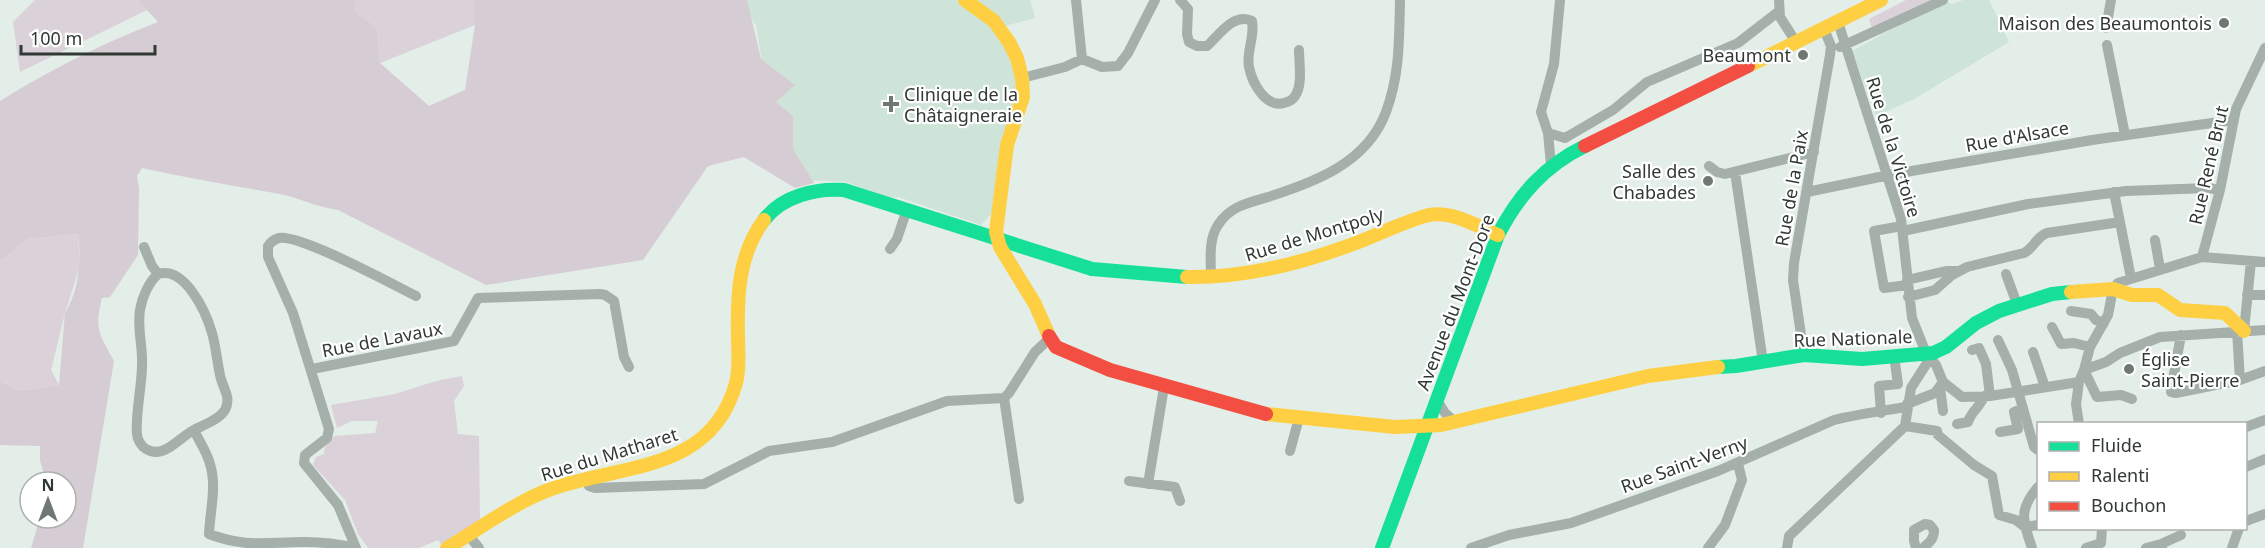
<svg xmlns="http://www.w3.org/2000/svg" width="2265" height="548" viewBox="0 0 2265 548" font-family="'Noto Sans',sans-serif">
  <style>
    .built { fill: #cfe4d8 }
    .green { fill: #dbd1d8 }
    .forest { fill: #d6ccd3 }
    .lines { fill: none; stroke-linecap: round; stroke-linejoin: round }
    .street { stroke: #a4b0a9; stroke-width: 10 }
    .fast { stroke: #16e098; stroke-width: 14 }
    .slow { stroke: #ffcf43; stroke-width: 14 }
    .jam { stroke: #f24e42; stroke-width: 14 }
    .poi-dot { fill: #6f7873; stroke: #fff; stroke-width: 2 }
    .labels { text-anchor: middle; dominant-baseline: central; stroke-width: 4.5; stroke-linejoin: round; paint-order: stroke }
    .poi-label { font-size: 18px; fill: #313935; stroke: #fff; text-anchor: end }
    .street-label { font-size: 18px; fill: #313935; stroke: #fff }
  </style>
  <rect width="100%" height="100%" fill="#e2eee7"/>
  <!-- built -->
  <path class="built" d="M747,0H1030L1035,18L1005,26L1016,75L1013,113L992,213L981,225L898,197L890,198L846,182L811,180L774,136L756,25L749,16Z
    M1945,0L1952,4L1963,0H1989L2009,42L1914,99L1876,116L1852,51Z"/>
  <!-- green -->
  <path class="green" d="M35,0H475V25L380,63L377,28L159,22L147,10L20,72L13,22Z
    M1906,0H1930L1931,3L1873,32L1869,19Z
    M78,234L80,266L65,313L51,370L59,385L19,391L0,381V258L3,259L28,239Z
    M462,376L464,386L454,401L458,434L479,436L480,521L441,544L438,540L419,548H368L358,534L345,500L313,465L316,457L324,454L325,447L334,436L375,433L378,421H352L337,428L331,405L395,394L436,381Z"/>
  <!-- forest -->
  <path class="forest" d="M138,0H356L354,12L377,28L380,63L429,106L465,90L475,25V0H747L761,59L795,85L776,102L793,116V149L814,183L795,188L744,157L708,166L643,260L486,285L338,210C316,207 300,198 280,194C234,186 188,178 142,168L137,176L139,188L138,255L110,297L102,298C94,329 99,334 114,361L83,548H31L40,518H66V482H46L40,460V446L0,445V381L19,391L59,385L65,313C79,290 82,261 78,234L28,239L3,259L0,258V101C50,70 103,43 158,22Z"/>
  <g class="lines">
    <!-- street -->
    <path class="street" d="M1076,0L1082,59
      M1180,0L1188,9L1187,34L1189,42L1197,46H1207C1219,35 1234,12 1252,21C1255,37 1246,52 1249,67C1252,82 1265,108 1284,103C1288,102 1293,100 1295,96C1303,85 1299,63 1299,50
      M1779,0L1780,17L1796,42
      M2106,28L2111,0
      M2107,45L2125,135
      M1840,47L1943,0
      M1022,78L1065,67L1082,59L1102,67L1118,66L1128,53L1155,0
      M1548,133L1565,138L1613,110L1647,82L1738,43L1778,12
      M1551,165L1548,133L1541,112L1554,64L1560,0
      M1709,166L1717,172L1725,174L1814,152
      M1735,172L1763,362
      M1807,192L1894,174L2092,140L2233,120
      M2114,192L2131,278
      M1902,226L1874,231L1884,288L1908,285
      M1903,231L2028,204L2126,191L2208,188L2220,190
      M2155,240L2160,269
      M144,247L152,266L158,274C185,266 206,312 212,333C216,347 217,361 220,375C222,387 232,397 225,410C219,420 203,425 194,430
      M890,249L897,239L907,209
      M2202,257L2220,190L2236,109L2265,48
      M158,274C149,282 142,297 140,310C137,328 143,347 142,365C142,386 135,416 137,434C137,439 141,446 146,449C164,460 179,437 194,430C199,441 207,452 210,464C217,486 210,511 209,534C246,548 266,542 305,542C322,542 339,544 356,548
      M2006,274L2017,304
      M1211,278C1211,261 1208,240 1218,225C1230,206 1248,203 1268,197C1315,182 1367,163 1386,112C1400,74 1399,40 1400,0
      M1907,280L1946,271H1958
      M2247,295H2265
      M1908,297L1935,290L1952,275L1967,267L2024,253C2034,248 2036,237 2047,233L2120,222
      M2071,311L2091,314L2096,320L2104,323
      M2052,327L2061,344L2074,343L2090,347
      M2237,331L2240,380
      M2244,331L2251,261
      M1998,340L2012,370L2034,447L2038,450
      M1972,350L1979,348L1986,364L1990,396
      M2033,352L2045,387
      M1926,353L1936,365L1943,382L1962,397L1990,396L2079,382
      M1804,355L1793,280L1794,263L1830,55L1831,46L1824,29
      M312,369L454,341L478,298L600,294L605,295L614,301L624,357L629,367
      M2084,370L2106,362L2120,353L2160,337L2265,330
      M2084,370L2097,397L2121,395L2132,399
      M2166,384L2172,385L2171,392L2176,393L2240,380L2265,371
      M2172,385L2181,335
      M1940,388L1943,411
      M1004,398L1019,499
      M1437,400L1445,413L1455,422
      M1907,404L1935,393L1943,382
      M1881,413L1879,386L1898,384L1894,356
      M1957,424L1968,422C1971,411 1982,405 1984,396
      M2079,424L2076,404L2079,382L2084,370L2090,347L2108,315L2113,289L2118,283L2202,257L2265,262
      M1905,426L1937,431L1938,435L1974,465L1992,476L1999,515L2016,520L2025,527
      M2246,427L2265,420
      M2000,432L2018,429L2014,412L2023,408
      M1290,451L1299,418
      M2246,467L2265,459
      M586,479L589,486L595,488L704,484L769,451L832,442L947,401L1004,398L1009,393L1035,352L1050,338
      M1129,481L1175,487L1180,501
      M1148,484L1164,387
      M2246,521L2265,514
      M2025,527L2038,525
      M469,536L479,548
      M2161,544L2181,535
      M356,548L338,505L304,463L305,455L327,438L329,429L293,313L268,257V246C271,242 274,239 279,238C300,234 392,284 416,296
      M1471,548L1509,535L1571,523L1718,471L1834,420C1858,414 1882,411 1906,407
      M1708,548L1725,525L1742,480L1738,464
      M1787,548L1789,536L1902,429L1905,426L1911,388L1927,363L1926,353L1912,318L1901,219L1838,22
      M1916,548L1914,541V530L1925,524L1930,525L1934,530C1934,539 1930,542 1923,548
      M2032,548C2023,521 2018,510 2038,487
      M2086,548L2101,543L2102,528
      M2146,548L2161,544L2162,548
      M2232,548L2239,528"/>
    <!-- fast -->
    <path class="fast" d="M764,220C782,196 816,188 844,190L1092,269L1187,277
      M1718,367L1736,366L1804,355L1862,359L1933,353L1946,347L1976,323L1999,311L2052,294L2071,292
      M1382,548L1498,235C1518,196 1544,166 1585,146"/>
    <!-- slow -->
    <path class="slow" d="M965,0L994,21L1009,42L1017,58L1022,78L1023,97L1007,145L996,232L1000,247L1035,304L1049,336
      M1748,66L1881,0
      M1187,277C1246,278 1302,263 1356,243C1377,235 1408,220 1429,215C1453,211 1477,226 1498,235
      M2071,292L2113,289L2132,295H2158L2180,310L2225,313L2244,331
      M1266,414L1395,427L1441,425L1648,376L1718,367
      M447,548C479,529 520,499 554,488C626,464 712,471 736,383C740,369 738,352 738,337C737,296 738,255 764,220"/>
    <!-- jam -->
    <path class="jam" d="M1585,146L1748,66
      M1049,336L1056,347L1110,370L1266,414"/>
  </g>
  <!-- markers -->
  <g class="poi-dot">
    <circle cx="2224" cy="23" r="6"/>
    <circle cx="1803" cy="55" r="6"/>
    <path d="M888 95h6v6h6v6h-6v6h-6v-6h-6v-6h6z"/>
    <circle cx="1708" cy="181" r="6"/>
    <circle cx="2129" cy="369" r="6"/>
  </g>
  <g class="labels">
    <!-- poi labels -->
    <g class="poi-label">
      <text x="2212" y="23">Maison des Beaumontois</text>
      <text x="1791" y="55">Beaumont</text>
      <text x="904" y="94" text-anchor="start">Clinique de la<tspan x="904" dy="21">Châtaigneraie</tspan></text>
      <text x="1696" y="171">Salle des<tspan x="1696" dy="21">Chabades</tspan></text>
      <text x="2141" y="359" text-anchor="start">Église<tspan x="2141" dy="21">Saint-Pierre</tspan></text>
    </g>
    <!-- street labels -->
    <g class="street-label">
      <text transform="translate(2017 136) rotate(-10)">Rue d'Alsace</text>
      <text transform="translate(1894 147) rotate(73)">Rue de la Victoire</text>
      <text transform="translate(2208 165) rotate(-77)">Rue René Brut</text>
      <text transform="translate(1791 188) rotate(-80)">Rue de la Paix</text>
      <text transform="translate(1314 234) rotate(-17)">Rue de Montpoly</text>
      <text transform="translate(1455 302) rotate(-69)">Avenue du Mont-Dore</text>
      <text transform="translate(1853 338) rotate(-2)">Rue Nationale</text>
      <text transform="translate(382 339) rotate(-11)">Rue de Lavaux</text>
      <text transform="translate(609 454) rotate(-17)">Rue du Matharet</text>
      <text transform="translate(1684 464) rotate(-20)">Rue Saint-Verny</text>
    </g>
  </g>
  <!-- legend -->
  <rect x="2037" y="422" width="210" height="108" fill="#ffffff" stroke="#adb0ae" stroke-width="1.5"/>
  <rect x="2049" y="442" width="30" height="9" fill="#16e098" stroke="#adb0ae" stroke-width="1.5"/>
  <text x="2091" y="452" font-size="18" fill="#313935">Fluide</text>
  <rect x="2049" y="472" width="30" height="9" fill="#ffcf43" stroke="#adb0ae" stroke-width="1.5"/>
  <text x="2091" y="482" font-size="18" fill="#313935">Ralenti</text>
  <rect x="2049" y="502" width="30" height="9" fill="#f24e42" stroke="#adb0ae" stroke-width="1.5"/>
  <text x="2091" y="512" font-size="18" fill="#313935">Bouchon</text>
  <!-- north arrow -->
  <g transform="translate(48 500)"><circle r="28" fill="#ffffff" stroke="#adb0ae" stroke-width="1.5"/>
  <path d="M0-4.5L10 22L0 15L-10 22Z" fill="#6f7873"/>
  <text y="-9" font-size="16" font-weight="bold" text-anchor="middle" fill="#313935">N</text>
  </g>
  <!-- scale -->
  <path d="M21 45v9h134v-9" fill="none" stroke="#313935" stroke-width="3"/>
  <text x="30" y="45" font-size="18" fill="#313935" stroke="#ffffff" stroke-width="4.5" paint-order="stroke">100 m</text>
</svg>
